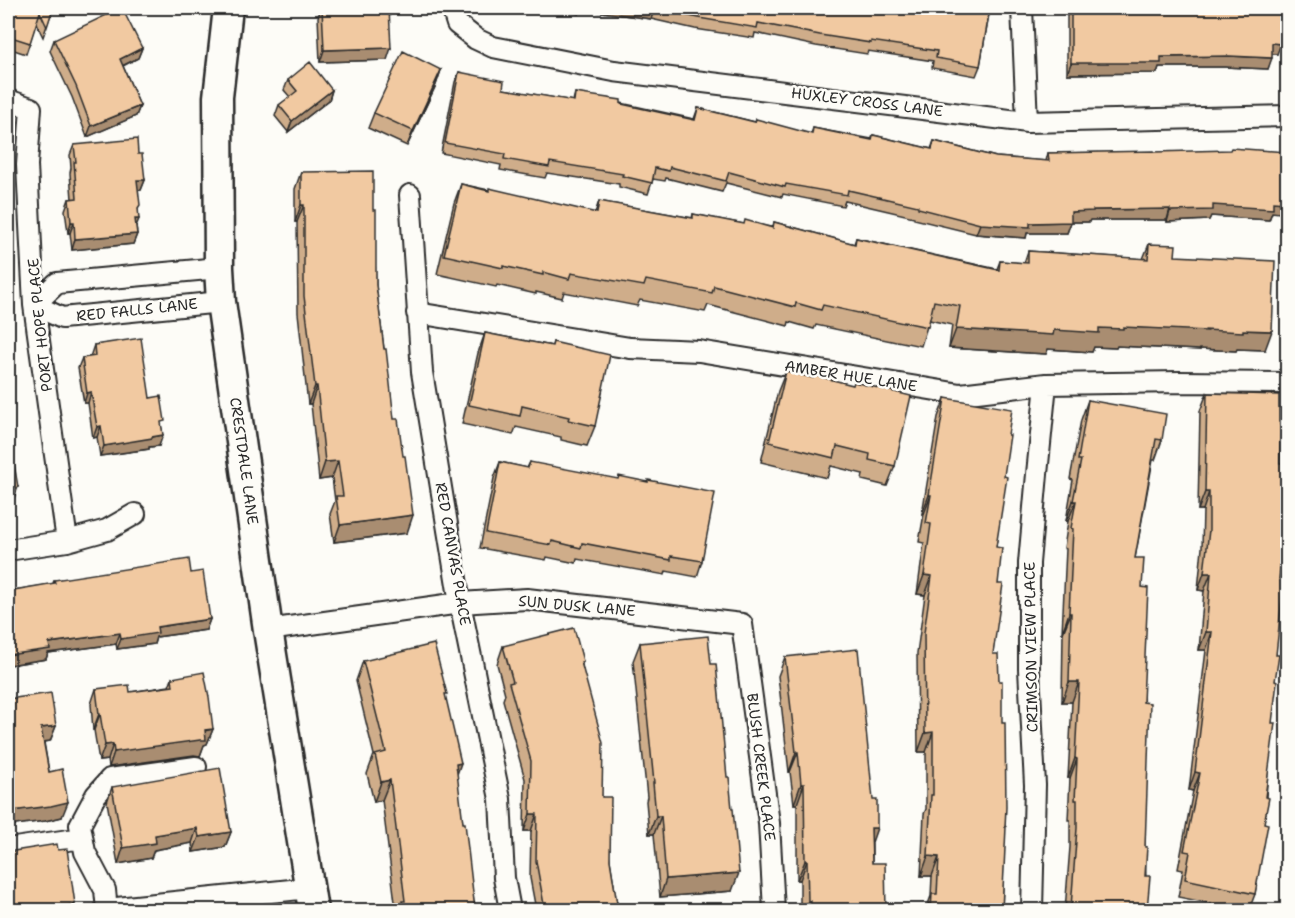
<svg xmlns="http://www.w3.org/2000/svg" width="1295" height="918" viewBox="0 0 1295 918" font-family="'Shantell Sans',sans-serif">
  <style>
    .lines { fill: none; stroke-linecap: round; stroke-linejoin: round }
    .street-casing { stroke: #2b2b2b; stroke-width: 24 }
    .secondary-casing { stroke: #2b2b2b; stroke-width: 33 }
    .street { stroke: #fdfcf7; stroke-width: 20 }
    .secondary { stroke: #fdfcf7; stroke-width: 28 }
    .wall { fill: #cfad8a; stroke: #2b2b2b; stroke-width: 1.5 }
    .shaded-wall { fill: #a98d71; stroke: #2b2b2b; stroke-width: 1.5 }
    .building { fill: #f1c9a1; stroke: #2b2b2b; stroke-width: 1.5 }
    .labels { text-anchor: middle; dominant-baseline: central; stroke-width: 5; stroke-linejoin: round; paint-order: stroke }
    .street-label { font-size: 15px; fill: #2b2b2b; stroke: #fdfcf7 }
  </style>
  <rect width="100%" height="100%" fill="#fdfcf7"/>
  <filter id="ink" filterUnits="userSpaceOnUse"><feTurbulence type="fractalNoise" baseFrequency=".0167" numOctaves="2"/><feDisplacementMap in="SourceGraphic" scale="12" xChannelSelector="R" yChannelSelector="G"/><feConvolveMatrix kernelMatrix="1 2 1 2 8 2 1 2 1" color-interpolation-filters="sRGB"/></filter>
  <g filter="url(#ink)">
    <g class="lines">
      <!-- street casing -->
      <g class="street-casing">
        <path id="street" d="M452,8L457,24L476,39L493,47L614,71L1027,122L1288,116
          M1022,8L1027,122
          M8,100L31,108L27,165L34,305L67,541
          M410,195L422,372L460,603L500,799L504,878L510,910
          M219,268L57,283L34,305L62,318L221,302
          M417,313L630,348L699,351L960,394L1046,384L1180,382L1288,383
          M8,550L67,541L107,530L135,514
          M268,630L460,603L527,599L742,624L769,823L774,910
          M8,849L82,838
          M107,909L310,888
          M107,910L105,890L85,852L80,825L96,795L110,779L196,767
          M1032,910L1035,785L1029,669V563L1037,474L1046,384"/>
      </g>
      <!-- secondary casing -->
      <g class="secondary-casing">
        <path id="secondary" d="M228,8L218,97L219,268L221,302L268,630L313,910"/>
      </g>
      <!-- street -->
      <use href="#street" class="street"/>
      <!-- secondary -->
      <use href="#secondary" class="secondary"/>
    </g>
    <!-- wall -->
    <path class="wall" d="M8,8H53L43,37L36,23L26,54L8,48Z
      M321,8H389L387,60L320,62L318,17Z
      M554,8H990L980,66L976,76L932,68L933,61L868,51L867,54L816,46L755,33L754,38L695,29L651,19L581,9L579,14Z
      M1067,8H1282L1277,54H1272L1268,69L1225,67H1159L1157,73L1067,74Z
      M54,40L142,48L138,58L123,66L140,106L136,116L87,137L72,97L50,51Z
      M441,70L436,85L407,146L368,128L374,113Z
      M459,72L503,89L573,101L575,93L694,119L698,108L755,122L811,134L813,128L872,139L873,135L931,149L934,141L996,157L1046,161L1048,153L1154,152L1272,212L1269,220L1211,216L1209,220L1167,222V220H1090L1089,222H1071L1067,233H1027L1026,238L976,234L914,219V217L845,201L843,206L783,194L782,197L726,183L722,192L666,178L665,181L653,179L648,194L619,187V184L547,173L545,178L500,170L501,165L441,153L455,82Z
      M288,80L332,90L329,100L288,132L275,116L279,105L290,97L284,90Z
      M74,145L138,154L145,180L141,190H138V210L136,227L137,234L133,244L72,250L70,233H68L65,210L69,199H72L70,173L71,168L70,155Z
      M301,172L373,210L376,285L407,533L334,542L330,514L335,501L332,478L319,480L311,404H308L298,313L297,222H295V189Z
      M461,184L595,213L599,201L692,218L693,214L744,224L773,227L774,222L854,244L856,238L997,269L1000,261L1024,263L1028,251L1143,259L1149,244L1175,256L1265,350L1237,349L1236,351L1200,349V350L1117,346L1116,348L1094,347L1092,352L1048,349L1046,354L949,348L952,325L929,320L921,346L897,341L896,342L816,325L814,329L789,322L788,326L708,305L705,312L640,300L637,306L564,292L562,298L536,292V294L497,285L496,287L437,274L454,203Z
      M485,333L552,346L553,342L595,426L587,446L561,440V437L516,427L513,435L462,424L478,353Z
      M94,345L150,398L162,429L159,446L149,447V449L100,456L97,437L93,438L88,403H84L78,368L82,358L90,357Z
      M786,371L895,466L887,486L862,480L863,474L831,466L827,478L761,462L778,391Z
      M1207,393L1279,579L1275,681L1264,823L1255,894L1249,910H1244L1178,897L1183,870L1178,869L1193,791L1189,790L1206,650H1199L1204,591L1198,590L1202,548L1203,510H1198L1200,411Z
      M945,398L1008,435L996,547L998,584L993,654L999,681L1005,827L1002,910H926L931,896L932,876H921L924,814L926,809V752H918L917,653L925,595L917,594L924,543L919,542L924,514H922L938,417Z
      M1088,400L1162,440L1155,460H1153L1135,558L1142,587L1145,847L1147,910H1065L1070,847V820H1068L1070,778H1068L1072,702H1062L1063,633H1062L1066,549L1064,548L1068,521H1066L1073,480L1070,479L1081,420Z
      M500,462L527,468L530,462L702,561L697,577L666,571L665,575L577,559L576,563L547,557L546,560L480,548L494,478Z
      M191,573L210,619L206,630L156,637L154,644L117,649L116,644L48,653L46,659L9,665L8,591L53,584L54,580Z
      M640,643L732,891L660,897L654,834H649L646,801L647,797L633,661Z
      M503,646L583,661L582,664L602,797L610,860L618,910H536L530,878L531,831H524L525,779L503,700L505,694L497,664Z
      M785,657L872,844V863L886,910H800V880H797V804H794L790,772H789L778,676Z
      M363,661L445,697L475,910H396L382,800L374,802L367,774L374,755L356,681Z
      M172,678L213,729L207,744L204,745L200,756L194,755L109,767L108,760L99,761L94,730H93L91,704L96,689L130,692L169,686Z
      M8,699L56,726L50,741L44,742L49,772L62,817L45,821L8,826Z
      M112,787L231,832L225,847L193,852L192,843L154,850L151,858L118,864L107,802Z"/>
    <!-- shaded-wall -->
    <path class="shaded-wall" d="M581,8H655L651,19L581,9Z
      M1272,43L1281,44L1277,54H1268Z
      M142,48L138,58L116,69L120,59Z
      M391,48L387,60L320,62L324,50Z
      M1229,56L1272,58L1268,69L1225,67H1159L1157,73L1067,74L1071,63L1161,57Z
      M441,70L436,85L407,146L413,131Z
      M332,90L329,100L288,132L292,121Z
      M140,106L136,116L87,137L91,126Z
      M137,180H145L141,190L133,191Z
      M1273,202L1287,203V214L1272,212L1269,220L1211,216L1209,220L1167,222L1170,211L1213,205Z
      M301,205H304L297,222H295Z
      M1170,209L1167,220H1090L1089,222H1067L1071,212L1093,210Z
      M135,219H139L135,229Z
      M71,222H74L70,233H68Z
      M1071,222L1067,233H1027L1026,238L976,234L980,224Z
      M137,234L133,244L72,250L75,239Z
      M1123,327L1272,331L1265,350L1237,349L1236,351L1200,349V350L1117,346L1116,348L1094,347L1092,352L1048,349L1046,354L949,348L956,329L1054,330Z
      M315,386H317L311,404H308Z
      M91,392L88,403H84L87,393Z
      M101,426L97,437L93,438L97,427Z
      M163,435L159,446L149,447V449L100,456L104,446Z
      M338,461L332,478L319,480L325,462Z
      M18,487L14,498L8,499V489Z
      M1205,492H1209L1203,510H1198Z
      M929,495H931L924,514H922Z
      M1073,501H1076L1068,521H1066Z
      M413,515L407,533L334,542L340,525Z
      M1204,573H1211L1204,591L1198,590Z
      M924,575L932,576L925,595L917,594Z
      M1069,613H1071L1063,633H1062Z
      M210,619L206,630L156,637L154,644L117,649L121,639L157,627Z
      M1206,632H1212L1206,650H1199Z
      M120,633L116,644L48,653L46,659L9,665L8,670V655L49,643Z
      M1069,682H1079L1072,702H1062Z
      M99,714H100L94,730H93Z
      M56,726L50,741L36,743L41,728Z
      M213,729L207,744L204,745L200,756L194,755L109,767L114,752Z
      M933,732L926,752H918L925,733Z
      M113,744L108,760L99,761L105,745Z
      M796,752H798L790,772H789Z
      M1075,758L1077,759L1070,778H1068Z
      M461,763L454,783L456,764Z
      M1195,772L1200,773L1193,791L1189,790Z
      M390,780L382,800L374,802L381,782Z
      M801,784H804L797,804H794Z
      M68,802L62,817L45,821L8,826V823L12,811Z
      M530,814H537L531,831H524Z
      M656,816H661L654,834H649Z
      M197,828L192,843L154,850L151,858L118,864L123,848L155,835Z
      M871,828H877L870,848Z
      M231,832L225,847L193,852L199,837Z
      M928,856L939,857L932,876H921Z
      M805,861H807L800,880H797Z
      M739,873L732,891L660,897L666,879Z
      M808,901H811L807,910H804Z
      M75,904L73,910H46Z"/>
    <!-- building -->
    <path class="building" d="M8,8H53L47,27L40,12L30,43L8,36Z
      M121,8H122L142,48L120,59L140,106L91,126L76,86L54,40Z
      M322,8H389L391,48L324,50Z
      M650,8H990L980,66L936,58L937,51L871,41V43L820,35L758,23L757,28L699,18Z
      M1071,8H1282L1281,44L1272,43V58L1229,56L1161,57V63H1071Z
      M403,51L441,70L413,131L374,113Z
      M310,62L332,90L292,121L279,105L297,91L288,80Z
      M459,72L504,81L503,89L574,101L575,93L621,100V104L695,120L698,108L755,122L756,119L812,134L813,128L872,140L873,135L932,149L934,141L996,157L1049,161L1048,153L1154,151V152L1230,150L1231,148L1287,152V203L1273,202V209L1213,205V210L1170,211V209L1093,210V211L1071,212V222L1030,223V227L980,224L918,208V206L848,190L847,195L786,184L785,187L729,172L726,181L670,167L669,171L655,168L652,183L622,176L623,174L550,162L549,167L504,159L505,154L445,143Z
      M137,139L138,154H142L145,180H137L140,205L138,208L139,219H135L137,234L75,239L74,222H71L69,199L77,198L74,162H76L74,145Z
      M373,171V210H376V285L379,308L384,349H386L394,419H398L403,456H405L413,515L340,525L336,496H343L338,461L325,462L317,386H315L304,296V205H301V172Z
      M461,184L489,191V188L597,213L599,201L693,218V214L744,224L745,220L773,228L774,222L855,244L856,238L999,270L1000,261L1028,263V251L1148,259L1149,244L1176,245L1175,256L1275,261L1272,331L1243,330V332L1206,330L1207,331L1123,327V329L1099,328V333L1054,330L1053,335L956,329L960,306L934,301L928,327L904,322L903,323L823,305L821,310L796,303L795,307L714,286L712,293L646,280L644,286L571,273L569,279L543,272V275L503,266V268L444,255Z
      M485,333L552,346L553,342L610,355L595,426L568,420L569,417L522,406L520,416L469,405Z
      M141,338L150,398L161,396L165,421L161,422L163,435L152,437V438L104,446L101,426L97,427L91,392L87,393L82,358L95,356L94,345Z
      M786,371L813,378V375L853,385L854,382L911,396L895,466L869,460L870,454L837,446L834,458L769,442Z
      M1207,393L1279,395V422H1281L1280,463H1282L1281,540L1283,541L1279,579H1284L1276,655H1279L1275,681L1277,682L1272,723H1275L1265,797L1269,798L1264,823L1268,824L1255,894L1185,879L1190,852L1184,851L1200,773L1195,772L1212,632H1206L1211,573H1204L1209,530V492H1205Z
      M945,398L1012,409L1008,435H1010L1004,476L1007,477L996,547L1002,548L998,584H1003L993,654H998L999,681H1002V723H1005L1006,807L1005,827H1006L1002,910H931L932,894H937L939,857L928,856L931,795H933V732L925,733L924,633L932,576L924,575L931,524L926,523L931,495H929Z
      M1088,400L1166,414L1162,440L1156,439L1135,558H1144L1142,587L1148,588L1143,702L1150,703L1145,847H1147L1145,876H1150L1147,910H1074V907H1071L1077,828V800H1075L1077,759L1075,758L1079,682H1069L1071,613H1069L1073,529L1071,528L1076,501H1073L1081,460H1078Z
      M8,429L18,487L8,489Z
      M500,462L528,468L530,462L618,479L619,476L648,482V480L715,493L702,561L671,556V560L582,543L581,548L552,541L551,545L486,533Z
      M189,559L191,573L203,571L210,619L157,627L158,633L121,639L120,633L49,643L50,649L8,655L10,664H8V591L55,583L54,580Z
      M574,628L583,661L581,662L603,743L602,797H611L610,860L618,910H545L536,861L537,814H530L531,761L509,683L513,682L503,646Z
      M708,636L711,664H716L727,777H729L732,809H733L739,873L666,879L661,816H656L653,783H654L640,643Z
      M434,644L447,694H445L461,763L456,764L463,823H465L475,910H403L402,901H405L390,780L381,782L375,755L386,752L363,661Z
      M858,649L873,800H877V828H871L872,863H885L886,910H811V901H808L807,861H805L804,784H801L798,752H796L785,657Z
      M204,672L209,697L213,729L205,730L206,740H200L114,752L113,744L105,745L100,714H99L96,689L129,685L130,692L173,686L172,678Z
      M51,693L56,726L41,728L49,772L62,769L68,802L51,806L12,811L9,802H8V699Z
      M220,768L231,832L199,837L197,828L155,835L156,843L123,848L112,787Z
      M57,844L58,850L67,849L75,904L46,910H8V852Z"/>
  </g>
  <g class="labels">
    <!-- street labels -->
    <g class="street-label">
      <text transform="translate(867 102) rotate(7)">HUXLEY CROSS LANE</text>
      <text transform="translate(137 310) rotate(-6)">RED FALLS LANE</text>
      <text transform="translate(40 325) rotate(-96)">PORT HOPE PLACE</text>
      <text transform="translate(851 376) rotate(9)">AMBER HUE LANE</text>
      <text transform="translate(244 461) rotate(82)">CRESTDALE LANE</text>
      <text transform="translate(453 554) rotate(80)">RED CANVAS PLACE</text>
      <text transform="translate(577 606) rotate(5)">SUN DUSK LANE</text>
      <text transform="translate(1031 647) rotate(-91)">CRIMSON VIEW PLACE</text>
      <text transform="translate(761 767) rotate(83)">BLUSH CREEK PLACE</text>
    </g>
  </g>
  <!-- margin -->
  <rect width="1295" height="918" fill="none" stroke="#fdfcf7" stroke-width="30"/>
  <rect x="15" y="15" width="1265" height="888" fill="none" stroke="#2b2b2b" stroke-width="2" filter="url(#ink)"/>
</svg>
